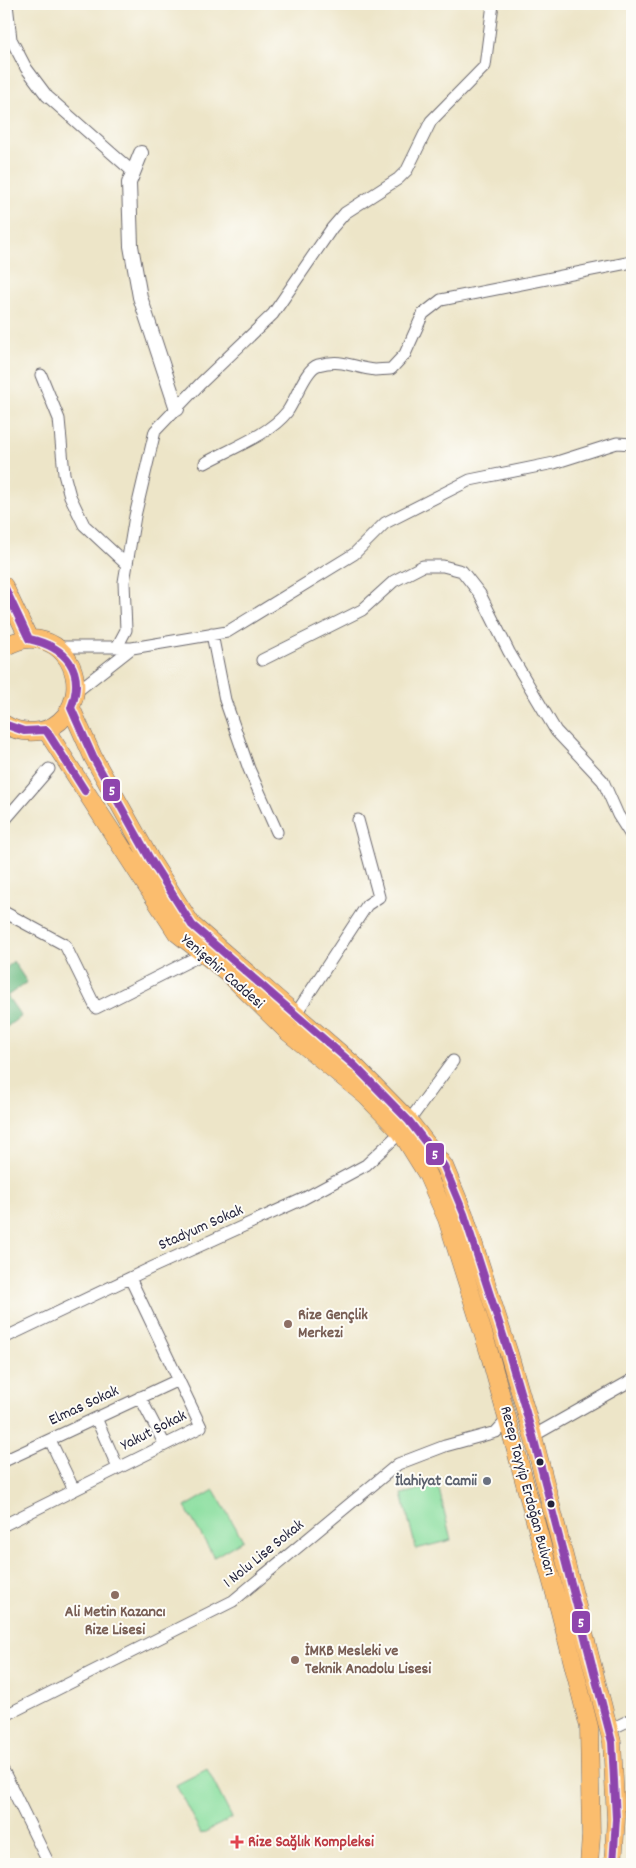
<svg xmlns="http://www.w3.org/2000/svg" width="636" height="1868" viewBox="0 0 636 1868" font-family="Dekko,sans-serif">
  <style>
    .green { fill: #8cdfa0; stroke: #57806e }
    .forest { fill: #71be86; stroke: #4a7060 }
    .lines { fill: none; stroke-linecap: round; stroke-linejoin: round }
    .minor-casing { stroke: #69666c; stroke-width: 13 }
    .tertiary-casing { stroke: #69666c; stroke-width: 16 }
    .primary-casing { stroke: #69666c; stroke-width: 19 }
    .minor { stroke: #fff; stroke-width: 11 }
    .tertiary { stroke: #fff; stroke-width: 14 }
    .primary { stroke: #fbbd6e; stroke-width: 18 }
    .bus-1-casing { stroke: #fdfcf7; stroke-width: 11 }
    .bus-1 { stroke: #8e44ad; stroke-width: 8 }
    .education-dot { fill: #8d6e63; stroke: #fdfcf7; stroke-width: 2 }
    .bus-dot { fill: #22223b; stroke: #fdfcf7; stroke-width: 2 }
    .worship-dot { fill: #6b7280; stroke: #fdfcf7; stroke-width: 2 }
    .health-dot { fill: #e0444e; stroke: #fdfcf7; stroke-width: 2 }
    .labels { text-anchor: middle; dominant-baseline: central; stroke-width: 4; stroke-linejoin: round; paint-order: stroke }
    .street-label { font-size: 16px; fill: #22223b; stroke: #fdfcf7 }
    .education-label { font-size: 16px; font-weight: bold; fill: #785e54; stroke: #fdfcf7; text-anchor: start }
    .worship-label { font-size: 16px; font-weight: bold; fill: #5b616d; stroke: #fdfcf7; text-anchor: end }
    .health-label { font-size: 16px; font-weight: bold; fill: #be3a42; stroke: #fdfcf7; text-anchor: start }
    .line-badge { stroke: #fdfcf7; stroke-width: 2 }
    .badge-label { font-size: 14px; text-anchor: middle; font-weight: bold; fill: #fff }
  </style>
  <rect width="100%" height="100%" fill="#fdfcf7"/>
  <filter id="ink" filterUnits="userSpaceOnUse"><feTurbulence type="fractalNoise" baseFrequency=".02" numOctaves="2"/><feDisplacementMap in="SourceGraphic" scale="10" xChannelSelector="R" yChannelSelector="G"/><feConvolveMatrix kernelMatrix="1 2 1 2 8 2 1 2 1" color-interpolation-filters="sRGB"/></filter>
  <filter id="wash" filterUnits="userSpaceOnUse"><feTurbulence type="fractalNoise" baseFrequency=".0096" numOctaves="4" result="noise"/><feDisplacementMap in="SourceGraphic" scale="20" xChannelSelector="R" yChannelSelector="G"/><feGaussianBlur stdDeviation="1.12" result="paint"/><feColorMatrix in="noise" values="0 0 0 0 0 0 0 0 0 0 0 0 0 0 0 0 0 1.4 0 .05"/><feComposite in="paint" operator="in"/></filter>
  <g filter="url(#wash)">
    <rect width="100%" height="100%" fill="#ede5c8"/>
    <!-- green -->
    <path class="green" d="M438,1485L451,1540L416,1549L402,1494Z
      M214,1490L243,1540L214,1557L185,1507Z
      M207,1769L232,1818L201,1834L176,1785Z"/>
    <!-- forest -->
    <path class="forest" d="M13,961L27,982L7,996L21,1016L4,1029V971Z"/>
  </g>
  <g filter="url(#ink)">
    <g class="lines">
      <!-- minor casing -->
      <g class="minor-casing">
        <path id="minor" d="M7,4L11,39L26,68L47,96L133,172
          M41,375L59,419L64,474L70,496L84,525L127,565
          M205,463C230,449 269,435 287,412C296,400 305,369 318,365C344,358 353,368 375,370C380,370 385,369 391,369L405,354L423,314L441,300L632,262
          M212,634L225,700L249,769L277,832
          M57,647H117L132,648L76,692
          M117,647L126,630L124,582L135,516L155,431L201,383L273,314L332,228L345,213L398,179L407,170L431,121L485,66L493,4
          M132,648L227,632L354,554L385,523L470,480L554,463L617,443L632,444
          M262,660L362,610L394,581L423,566H443L462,571L480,594L509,652L556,731L603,781L618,815L632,837
          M4,821L49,769
          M4,912L65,945L96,1008L203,954
          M295,1015L367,905L379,897L358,820
          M409,1121L453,1061
          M4,1338L153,1267L303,1199L366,1165L401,1132
          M140,1397L165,1445
          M96,1418L118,1468
          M533,1436L632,1380
          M50,1440L74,1490
          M4,1461L178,1380
          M4,1525L201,1427L130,1278
          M4,1716L233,1601L398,1464L445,1446L496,1432L507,1420
          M609,1730L632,1719
          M4,1772L49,1864"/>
      </g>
      <!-- tertiary casing -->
      <g class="tertiary-casing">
        <path id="tertiary" d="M141,153L129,183L131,246L140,297L177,409"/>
      </g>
      <!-- primary casing -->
      <g class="primary-casing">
        <path id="primary" d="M4,586L29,639
          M4,647C12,643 20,639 29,639C69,637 89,686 65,716C59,723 50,729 40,731C26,733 15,731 4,724
          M71,708L93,757L150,859L192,925L355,1066L409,1121L444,1166L464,1214L509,1354L533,1436L612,1742L616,1819L613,1864
          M46,730L177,933L228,973L288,1032L366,1096L401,1132L427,1174L447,1219L489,1352L559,1608L589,1727L591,1836L589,1864"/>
      </g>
      <!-- minor -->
      <use href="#minor" class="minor"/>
      <!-- tertiary -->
      <use href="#tertiary" class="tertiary"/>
      <!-- primary -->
      <use href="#primary" class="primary"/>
      <!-- bus-1 casing -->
      <g class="bus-1-casing">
        <path id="bus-1" d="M4,586L29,639C66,647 86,670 71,708L93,757L150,859L192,925L355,1066L409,1121L444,1166L464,1214L509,1354L533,1436L612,1742L616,1819L613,1864
          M4,724L24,731L46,730L85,791"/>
      </g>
      <!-- bus-1 -->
      <use href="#bus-1" class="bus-1"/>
    </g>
  </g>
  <!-- markers -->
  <g class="education-dot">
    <circle cx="288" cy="1324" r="5"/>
    <circle cx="115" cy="1595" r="5"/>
    <circle cx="295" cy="1660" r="5"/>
  </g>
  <g class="bus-dot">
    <circle cx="540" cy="1462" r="4.5"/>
    <circle cx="551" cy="1504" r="4.5"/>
  </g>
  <circle class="worship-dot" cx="487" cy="1481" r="5"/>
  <path class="health-dot" d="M234.5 1834.5h5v5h5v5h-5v5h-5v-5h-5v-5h5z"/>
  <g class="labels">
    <!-- street labels -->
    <g class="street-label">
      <text transform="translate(222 972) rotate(41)">Yenişehir Caddesi</text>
      <text transform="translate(201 1228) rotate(-24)">Stadyum Sokak</text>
      <text transform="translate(84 1406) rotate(-25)">Elmas Sokak</text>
      <text transform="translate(154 1431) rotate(-27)">Yakut Sokak</text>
      <text transform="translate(527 1491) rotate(75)">Recep Tayyip Erdoğan Bulvarı</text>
      <text transform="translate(264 1554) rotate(-39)">1 Nolu Lise Sokak</text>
    </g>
    <!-- education labels -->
    <g class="education-label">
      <text x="298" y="1315">Rize Gençlik<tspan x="298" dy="18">Merkezi</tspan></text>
      <text x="115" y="1612" text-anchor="middle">Ali Metin Kazancı<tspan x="115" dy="18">Rize Lisesi</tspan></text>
      <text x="305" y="1651">İMKB Mesleki ve<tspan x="305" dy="18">Teknik Anadolu Lisesi</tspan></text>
    </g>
    <!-- worship labels -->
    <g class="worship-label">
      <text x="477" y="1481">İlahiyat Camii</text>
    </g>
    <!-- health labels -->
    <g class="health-label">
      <text x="248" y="1842">Rize Sağlık Kompleksi</text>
    </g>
  </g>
  <g class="line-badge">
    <rect x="102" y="778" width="19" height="24" rx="5" fill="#8e44ad"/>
    <rect x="425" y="1142" width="20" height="24" rx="5" fill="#8e44ad"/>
    <rect x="571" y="1610" width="20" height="24" rx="5" fill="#8e44ad"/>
  </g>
  <g class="badge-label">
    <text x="112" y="795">5</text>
    <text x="435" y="1159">5</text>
    <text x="581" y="1627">5</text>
  </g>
  <!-- margin -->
  <rect width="636" height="1868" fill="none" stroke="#fdfcf7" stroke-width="20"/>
</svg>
